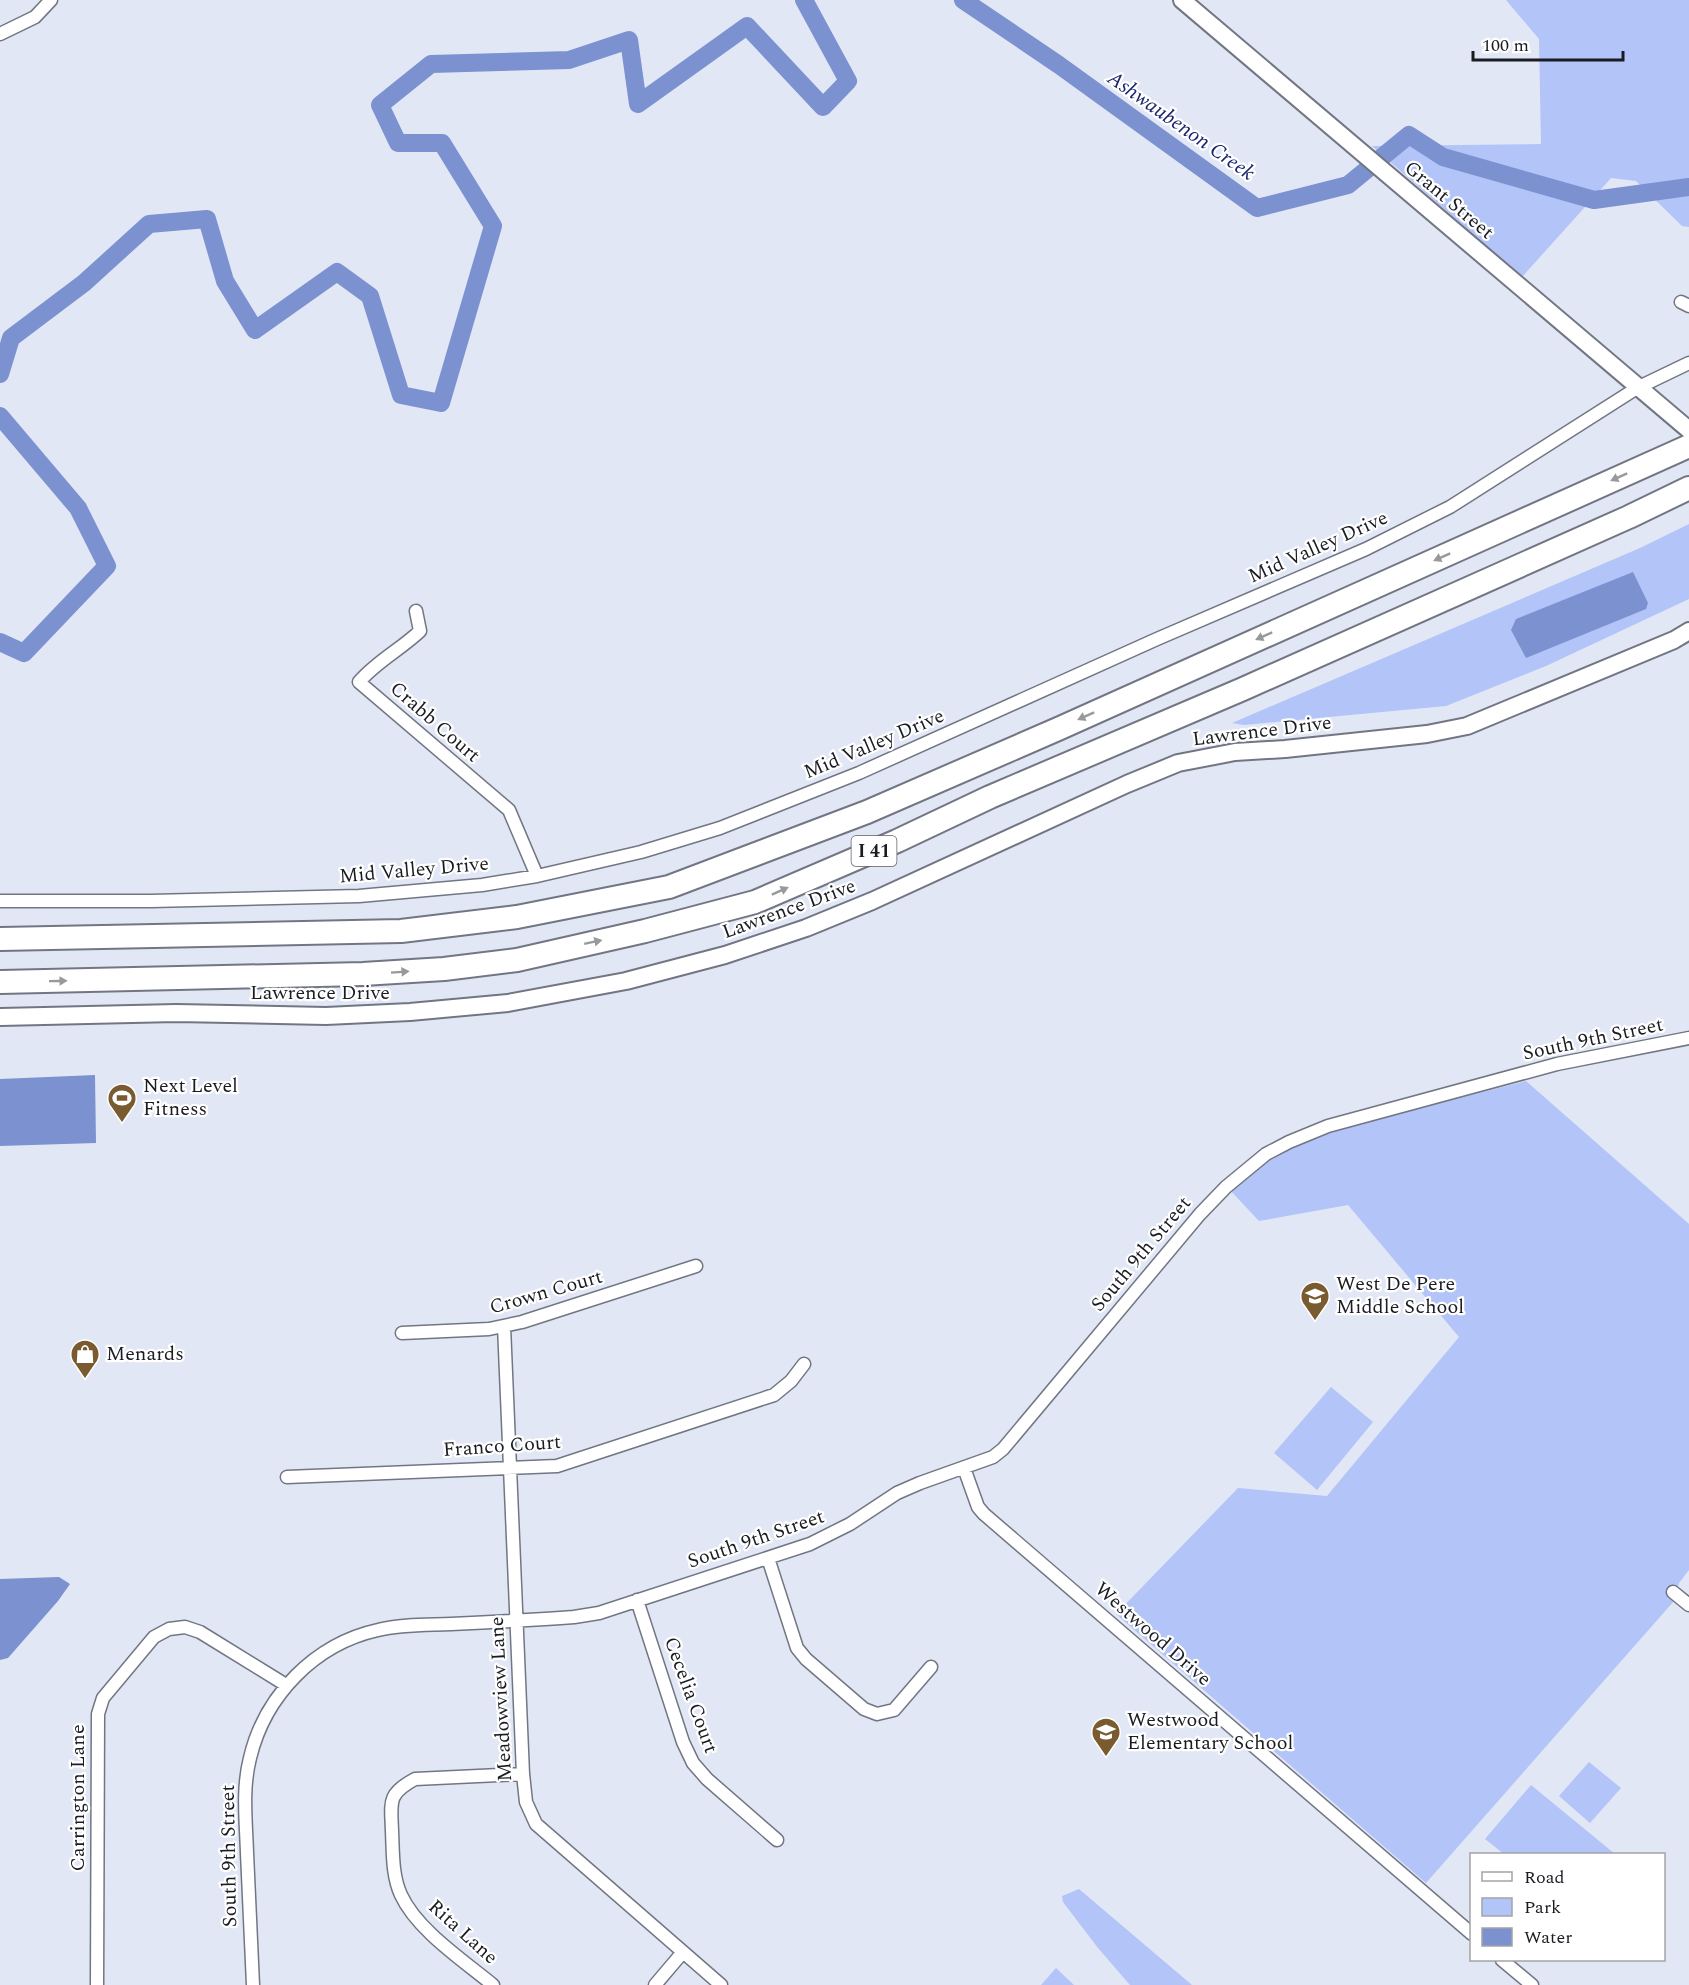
<svg xmlns="http://www.w3.org/2000/svg" width="1689" height="1985" viewBox="0 0 1689 1985" font-family="Spectral,serif">
  <style>
    .green { fill: #b2c4f8 }
    .water { fill: #7c91cf }
    .lines { fill: none; stroke-linecap: round; stroke-linejoin: round }
    .river { stroke: #7c91cf; stroke-width: 18 }
    .street-casing { stroke: #727683; stroke-width: 15 }
    .secondary-casing { stroke: #727683; stroke-width: 20 }
    .highway-casing { stroke: #727683; stroke-width: 26 }
    .street { stroke: #fff; stroke-width: 12 }
    .secondary { stroke: #fff; stroke-width: 16 }
    .highway { stroke: #fff; stroke-width: 22 }
    .oneway { fill: #98999b }
    .labels { text-anchor: middle; dominant-baseline: central; stroke-width: 4.5; stroke-linejoin: round; paint-order: stroke }
    .shield { fill: #fff; stroke: #5f6064; stroke-width: 1.5 }
    .shield-label { font-size: 18px; font-weight: bold; fill: #1a1c21 }
    .street-label { font-size: 20px; fill: #1a1c21; stroke: #fff }
    .poi-label { font-size: 20px; fill: #1a1c21; stroke: #fff; text-anchor: start }
    .water-label { font-size: 21px; font-style: italic; fill: #19266f; stroke: #fff }
  </style>
  <rect width="100%" height="100%" fill="#e2e7f6"/>
  <!-- green -->
  <path class="green" d="M1506,0H1689V227L1682,226L1636,181L1611,178L1522,277L1372,146L1541,144L1539,39Z
    M1689,524V599L1546,666L1446,706L1244,725L1232,723L1640,548Z
    M1526,1081L1689,1224V1570L1679,1583L1674,1601L1426,1883L1116,1614L1238,1488L1327,1496L1459,1337L1348,1205L1259,1221L1228,1188L1268,1158L1292,1145L1354,1125Z
    M1331,1387L1373,1422L1317,1490L1274,1453Z
    M1589,1762L1621,1788L1590,1823L1559,1796Z
    M1531,1785L1615,1854H1504L1485,1839Z
    M1079,1889L1192,1985H1130L1098,1948L1063,1902L1062,1896Z
    M1056,1968L1074,1985H1041Z"/>
  <!-- water -->
  <path class="water" d="M1633,572L1648,603L1646,609L1526,658L1511,630L1516,619Z
    M95,1075L96,1143L0,1146V1079Z
    M59,1577L70,1584L58,1601L8,1658L0,1660V1579Z"/>
  <g class="lines">
    <!-- river -->
    <path class="river" d="M963,0L1059,65L1257,208L1348,185L1409,135L1443,157L1594,200L1689,187
      M0,374L11,338L84,283L149,224L207,219L225,281L255,330L337,272L370,296L401,395L441,403L493,226L442,143H398L380,105L431,64L569,60L629,40L638,104L747,26L823,107L848,81L804,0
      M0,416L78,508L107,566L24,653L0,642"/>
    <!-- street casing -->
    <g class="street-casing">
      <path id="street" d="M0,34L35,17L51,0
        M1681,302L1689,306
        M416,611L420,631C400,650 377,661 359,682L509,810L537,876
        M0,901H151L359,896L482,885L537,876L641,852L720,828L859,773L1157,639L1366,549L1450,507L1637,388L1689,363
        M504,1326L523,1774L526,1802L536,1824L721,1985
        M402,1333L489,1329L522,1322L696,1266
        M964,1468L978,1507L984,1514L1472,1934
        M287,1477L557,1466L774,1395L791,1381L804,1364
        M768,1558L797,1648L806,1659L864,1709L877,1714L894,1710L931,1667
        M1673,1592L1689,1605
        M637,1600L683,1742L693,1763L707,1779L777,1840
        M1502,1960L1532,1985
        M97,1985L98,1714L103,1698L154,1637L169,1629L185,1627L200,1632L286,1685
        M253,1985C251,1941 249,1897 247,1853C246,1821 242,1789 250,1758C265,1695 315,1644 378,1630C402,1624 427,1625 451,1624C492,1622 533,1620 574,1617L599,1613L810,1544L850,1524L897,1493L920,1483L993,1457L1003,1449L1200,1214L1226,1187L1266,1154L1289,1142L1328,1126L1557,1064L1689,1038
        M493,1985C464,1961 417,1930 401,1895C392,1876 393,1852 392,1831C391,1802 387,1794 415,1779L523,1774
        M655,1985L683,1952"/>
    </g>
    <!-- secondary casing -->
    <g class="secondary-casing">
      <path id="secondary" d="M1182,0L1689,430
        M0,1017L176,1013L326,1016L410,1012L508,1003L626,981L725,955L806,928L872,901L1127,784L1178,763L1235,752L1285,749L1427,734L1467,726L1674,640L1689,631"/>
    </g>
    <!-- highway casing -->
    <g class="highway-casing">
      <path id="highway" d="M0,939L401,931L517,917L669,887L867,812L1058,729L1689,446
        M0,982L363,974L444,969L517,960L645,931L755,902L897,841L990,797L1243,689L1629,517L1689,488"/>
    </g>
    <!-- street -->
    <use href="#street" class="street"/>
    <!-- secondary -->
    <use href="#secondary" class="secondary"/>
    <!-- highway -->
    <use href="#highway" class="highway"/>
  </g>
  <!-- one-way arrows -->
  <defs><path id="oneway-solid" d="M-6-.8H1V-3.2L6.5 0L1 3.2V.8H-6Z" transform="scale(1.5)"/></defs>
  <g class="oneway">
    <use href="#oneway-solid" transform="translate(1619 477) rotate(156)"/>
    <use href="#oneway-solid" transform="translate(1442 557) rotate(156)"/>
    <use href="#oneway-solid" transform="translate(1264 636) rotate(156)"/>
    <use href="#oneway-solid" transform="translate(1086 716) rotate(156)"/>
    <use href="#oneway-solid" transform="translate(780 891) rotate(-24)"/>
    <use href="#oneway-solid" transform="translate(593 942) rotate(-12)"/>
    <use href="#oneway-solid" transform="translate(400 972) rotate(-4)"/>
    <use href="#oneway-solid" transform="translate(58 981) rotate(-1)"/>
  </g>
  <!-- icons -->
  <defs>
    <g id="stadium-pin" transform="scale(1.5)"><path d="M0 17L-7.5 6A9.5 9.5 0 1 1 7.5 6Z" fill="#7a5b30" stroke="#fff"/><path d="M0-5a6.5 5 0 1 0 0 10a6.5 5 0 1 0 0-10ZM-3.5-1.8h7v3.6h-7Z" fill="#fff"/></g>
    <g id="school-pin" transform="scale(1.5)"><path d="M0 17L-7.5 6A9.5 9.5 0 1 1 7.5 6Z" fill="#7a5b30" stroke="#fff"/><path d="M0-5L7-2L0 1L-7-2ZM-4 1L0 2.5L4 1V4Q0 6-4 4Z" fill="#fff"/></g>
    <g id="shop-pin" transform="scale(1.5)"><path d="M0 17L-7.5 6A9.5 9.5 0 1 1 7.5 6Z" fill="#7a5b30" stroke="#fff"/><path d="M-5-2.5h2.3a2.7 3.5 0 0 1 5.4 0H5L5.5 6h-11ZM-1.5-2.5h3a1.5 2.3 0 0 0-3 0Z" fill="#fff"/></g>
  </defs>
  <g fill-rule="evenodd">
    <use href="#stadium-pin" x="122" y="1098"/>
    <use href="#school-pin" x="1315" y="1296"/>
    <use href="#shop-pin" x="85" y="1354"/>
    <use href="#school-pin" x="1106" y="1732"/>
  </g>
  <g class="labels">
    <!-- shield labels -->
    <rect class="shield" x="851.5" y="836" width="45" height="30" rx="4.5"/>
    <g class="shield-label">
      <text x="874" y="851">I 41</text>
    </g>
    <!-- street labels -->
    <g class="street-label">
      <text transform="translate(1449 200) rotate(40)">Grant Street</text>
      <text transform="translate(1318 547) rotate(-24)">Mid Valley Drive</text>
      <text transform="translate(435 722) rotate(41)">Crabb Court</text>
      <text transform="translate(1262 731) rotate(-7)">Lawrence Drive</text>
      <text transform="translate(874 744) rotate(-23)">Mid Valley Drive</text>
      <text transform="translate(414 870) rotate(-5)">Mid Valley Drive</text>
      <text transform="translate(789 909) rotate(-20)">Lawrence Drive</text>
      <text x="320" y="993">Lawrence Drive</text>
      <text transform="translate(1593 1039) rotate(-12)">South 9th Street</text>
      <text transform="translate(1141 1254) rotate(-50)">South 9th Street</text>
      <text transform="translate(546 1292) rotate(-16)">Crown Court</text>
      <text transform="translate(502 1446) rotate(-4)">Franco Court</text>
      <text transform="translate(756 1539) rotate(-19)">South 9th Street</text>
      <text transform="translate(1153 1634) rotate(41)">Westwood Drive</text>
      <text transform="translate(691 1695) rotate(70)">Cecelia Court</text>
      <text transform="translate(501 1699) rotate(-93)">Meadowview Lane</text>
      <text transform="translate(78 1798) rotate(-90)">Carrington Lane</text>
      <text transform="translate(229 1856) rotate(-91)">South 9th Street</text>
      <text transform="translate(463 1932) rotate(42)">Rita Lane</text>
    </g>
    <!-- poi labels -->
    <g class="poi-label">
      <text x="143" y="1086">Next Level<tspan x="143" dy="23">Fitness</tspan></text>
      <text x="1336" y="1284">West De Pere<tspan x="1336" dy="23">Middle School</tspan></text>
      <text x="106" y="1354">Menards</text>
      <text x="1127" y="1720">Westwood<tspan x="1127" dy="23">Elementary School</tspan></text>
    </g>
    <!-- water labels -->
    <g class="water-label">
      <text transform="translate(1181 126) rotate(35)">Ashwaubenon Creek</text>
    </g>
  </g>
  <!-- legend -->
  <rect x="1470" y="1853" width="195" height="108" fill="#ffffff" stroke="#a3a4a6" stroke-width="1.5"/>
  <rect x="1482" y="1872" width="30" height="9" fill="#ffffff" stroke="#a3a4a6" stroke-width="1.5"/>
  <text x="1524" y="1883" font-size="18" fill="#1a1c21">Road</text>
  <rect x="1482" y="1898" width="30" height="18" fill="#b2c4f8" stroke="#a3a4a6" stroke-width="1.5"/>
  <text x="1524" y="1913" font-size="18" fill="#1a1c21">Park</text>
  <rect x="1482" y="1928" width="30" height="18" fill="#7c91cf" stroke="#a3a4a6" stroke-width="1.5"/>
  <text x="1524" y="1943" font-size="18" fill="#1a1c21">Water</text>
  <!-- scale -->
  <path d="M1473 51v9h150v-9" fill="none" stroke="#1a1c21" stroke-width="3"/>
  <text x="1482" y="51" font-size="18" fill="#1a1c21" stroke="#ffffff" stroke-width="4.5" paint-order="stroke">100 m</text>
</svg>
